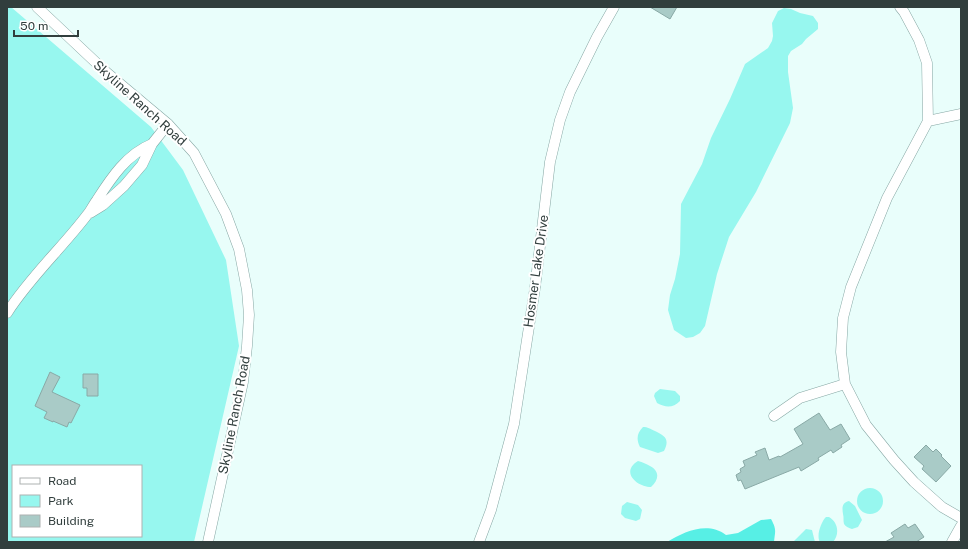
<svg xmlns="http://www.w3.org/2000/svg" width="968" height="549" viewBox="0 0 968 549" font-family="'Public Sans',sans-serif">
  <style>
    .green { fill: #97f7ef; fill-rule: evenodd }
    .water { fill: #57efe5 }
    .building { fill: #a9cbc7; stroke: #89a9a6 }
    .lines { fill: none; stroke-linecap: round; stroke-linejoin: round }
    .minor-casing { stroke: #86a7a4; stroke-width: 11 }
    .minor { stroke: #fff; stroke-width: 10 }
    .labels { text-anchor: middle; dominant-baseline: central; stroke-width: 4; stroke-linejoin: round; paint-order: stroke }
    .street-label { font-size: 13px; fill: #313e3d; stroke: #fff }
  </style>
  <rect width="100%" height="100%" fill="#e9fefb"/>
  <!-- green -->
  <path class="green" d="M7,7H11L151,127L183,170L226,260L239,346L194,542H7ZM13,466H141V536H13Z
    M784,8L791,9L800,13L813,16L818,23V29L806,39L802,44L791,51L788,56V72L793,108L790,123L756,192L729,237L717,274L705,326L700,333L693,337L686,338L674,330L668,310L670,295L675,279L680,254L681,204L702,164L711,138L730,99L745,64L768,48L772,41L773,36L772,23L778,11Z
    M660,389L675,391L680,396V401C673,408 666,408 657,403L654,396L655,393Z
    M643,427C648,427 650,429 655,431C665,436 670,439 664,451L658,453L640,447C636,439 637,433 643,427Z
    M638,461C643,462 646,464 650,466C660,471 659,480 651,487C637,487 620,472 638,461Z
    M857 501a13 13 0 1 1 26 0a13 13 0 1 1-26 0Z
    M849,501L855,506L862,520L858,527L852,529C849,528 846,527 844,524C843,521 844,517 843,514C842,507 842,503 849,501Z
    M627,502L638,505L642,510L640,519L636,521L625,518L621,514L622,506Z
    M826,517H829C838,522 840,534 833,542H820C816,536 821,522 826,517Z
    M806,529L812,530L815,542H793Z"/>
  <!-- water -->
  <path class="water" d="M771,519C777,530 775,531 774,542H667C684,532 707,521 726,535L738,533L761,520Z"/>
  <!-- building -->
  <path class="building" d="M650,7H677L670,19Z
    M50,372L60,377L52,392L80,405L71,423L69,422L67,427L53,421V422L44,418L47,412L35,406Z
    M83,374H98V396H87V388H83Z
    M819,413L830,430L841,424L850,439L841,445L842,447L833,453L831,450L818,458L819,460L801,471L799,467L745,489L741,480L738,481L736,475L741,472L740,469L745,466L743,461L757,455L755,452L765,448L769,460L779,456L780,457L803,444L794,429Z
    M926,445L933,452L936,449L942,455L941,456L951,466L936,482L922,469L924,466L914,457Z
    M905,524L908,528L915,524L924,537L916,542H885L894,537L891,533Z"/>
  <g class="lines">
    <!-- minor casing -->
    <g class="minor-casing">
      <path id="minor" d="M37,7L106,72L168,124L194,153L226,214L239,249L247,290L249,315L247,346L243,382L208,542
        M900,7L904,12L919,40L927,63L928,121L887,198L851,287L843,318L841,352L845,384L866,425L894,460L914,482L942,507L961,518
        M928,121L961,114
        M90,213L103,205L124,186L142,165L152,144L168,124
        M7,313C29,278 62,248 87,215C91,211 93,205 97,200C111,178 127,154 152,144
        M774,416L800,398L845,384
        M479,542L491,510L514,424L535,288L550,162L560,120L570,92L597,37L614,7
        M952,542L961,526"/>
    </g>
    <!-- minor -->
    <use href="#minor" class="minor"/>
  </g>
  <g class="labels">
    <!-- street labels -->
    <g class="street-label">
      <text transform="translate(140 103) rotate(42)">Skyline Ranch Road</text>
      <text transform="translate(536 271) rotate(-82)">Hosmer Lake Drive</text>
      <text transform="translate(234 415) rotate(-79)">Skyline Ranch Road</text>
    </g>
  </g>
  <!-- border -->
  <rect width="968" height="549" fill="none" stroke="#313e3d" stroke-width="16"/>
  <!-- legend -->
  <rect x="12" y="465" width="130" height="72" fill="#ffffff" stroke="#adb2b1"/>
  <rect x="20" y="478" width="20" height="6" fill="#ffffff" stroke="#adb2b1"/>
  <text x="48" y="485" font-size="12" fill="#313e3d">Road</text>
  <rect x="20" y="495" width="20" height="12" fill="#97f7ef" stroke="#adb2b1"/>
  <text x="48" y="505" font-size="12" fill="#313e3d">Park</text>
  <rect x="20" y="515" width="20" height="12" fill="#a9cbc7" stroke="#adb2b1"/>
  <text x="48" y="525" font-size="12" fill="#313e3d">Building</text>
  <!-- scale -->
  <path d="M14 30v6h64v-6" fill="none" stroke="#313e3d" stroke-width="2"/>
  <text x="20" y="30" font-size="12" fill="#313e3d" stroke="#ffffff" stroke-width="3" paint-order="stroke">50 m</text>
</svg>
